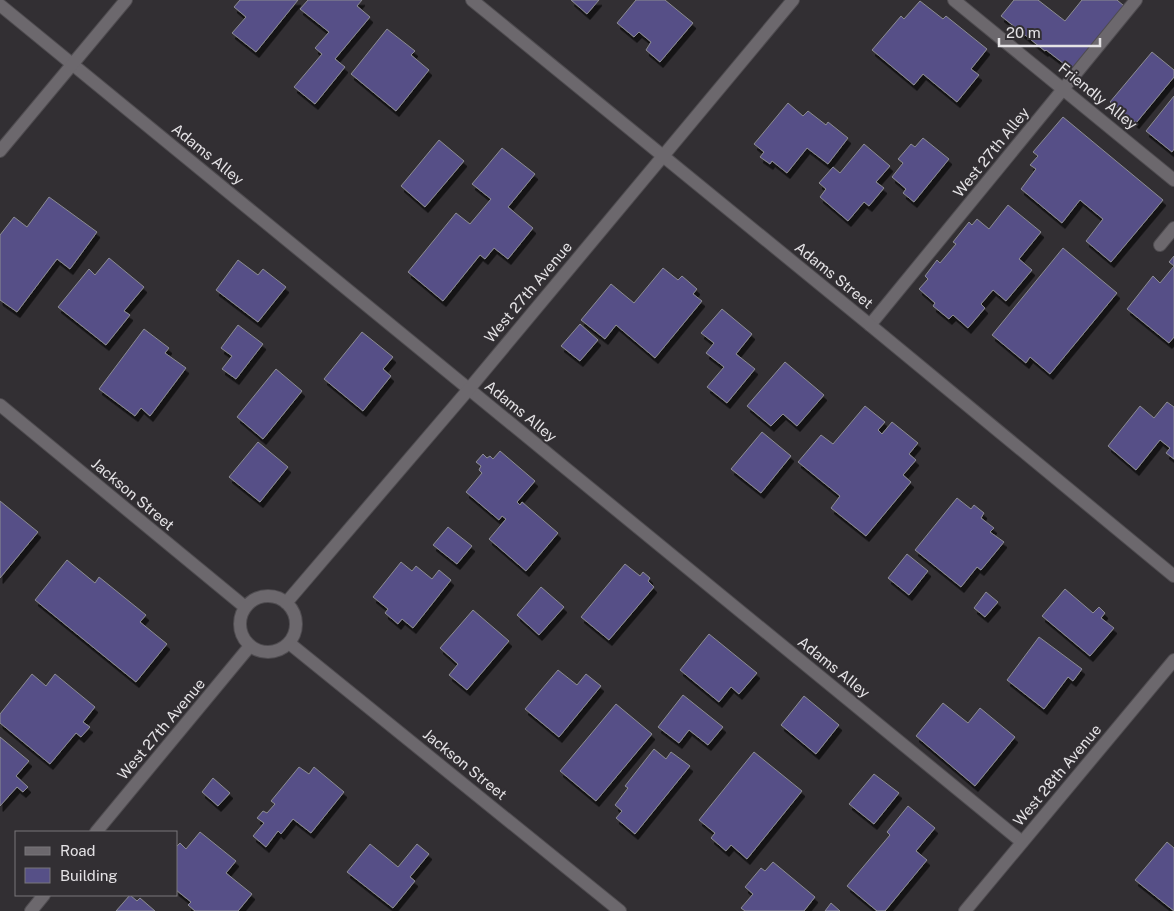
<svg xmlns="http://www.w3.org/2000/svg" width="1174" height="911" viewBox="0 0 1174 911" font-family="'Public Sans',sans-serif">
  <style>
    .building { fill: #565087; stroke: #8c8c92; filter: url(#shadow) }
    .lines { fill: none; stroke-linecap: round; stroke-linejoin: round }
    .lane-casing { stroke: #4f4c50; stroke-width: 14 }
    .street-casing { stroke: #4f4c50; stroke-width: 14 }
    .secondary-casing { stroke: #4f4c50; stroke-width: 14 }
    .lane { stroke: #6c686d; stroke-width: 12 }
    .street { stroke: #6c686d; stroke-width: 12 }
    .secondary { stroke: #6c686d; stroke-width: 12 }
    .labels { text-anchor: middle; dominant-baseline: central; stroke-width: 4; stroke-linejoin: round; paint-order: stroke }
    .street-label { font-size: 15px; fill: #e4e2e5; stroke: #322f33 }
  </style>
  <defs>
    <filter id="shadow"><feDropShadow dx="3" dy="5.5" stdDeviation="0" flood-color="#0009"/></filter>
  </defs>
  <rect width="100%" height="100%" fill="#322f33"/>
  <!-- building -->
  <path class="building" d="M240,0H298L256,52L232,33L246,17L234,7Z
    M308,0H362L357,6L370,17L335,59L345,67L315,104L294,87L322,54L315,48L329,32L300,9Z
    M571,0H599L587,14Z
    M636,0H665L693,23L660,62L646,50L651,42L639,32L634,37L617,23Z
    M1014,0H1038L1065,21L1082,0H1117L1124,6L1072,70L1046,50L1045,51L1001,16Z
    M920,1L943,19L946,16L987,49L971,69L979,75L957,102L923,74L914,85L872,50L901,16L904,19Z
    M387,29L415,51L411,55L429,70L396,111L351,74Z
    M1152,52L1174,70V77L1136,123L1110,102Z
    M1174,96V149L1172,152L1146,131Z
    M788,103L803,116L808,111L826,125L828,122L848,138L828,164L807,148L787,173L772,161L770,164L760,157L764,152L754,144Z
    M1063,117L1163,200L1111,262L1086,241L1103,219L1080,200L1062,223L1021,189L1036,169L1030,165L1038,156L1033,152Z
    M923,138L949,159L914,202L903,193L906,189L892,177L903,163L898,159L911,144L915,147Z
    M439,140L464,161L425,207L401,186Z
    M864,144L890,166L876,182L884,188L869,206L864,202L848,221L820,197L826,189L819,183L833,167L840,173Z
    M502,148L535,174L508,207L533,228L508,259L494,248L485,259L480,255L443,301L408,272L456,213L470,224L491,199L472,184Z
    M49,197L97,232L70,269L57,259L17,312L0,300V235L14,217L27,227Z
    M1008,205L1041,232L1019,259L1032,270L1006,301L993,290L981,304L985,308L968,328L953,315L949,319L933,306L935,303L919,289L928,279L925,276L937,260L940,263L956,244L953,242L969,222L972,225L977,219L989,229Z
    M1063,248L1117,293L1050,374L1030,357L1026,363L992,335Z
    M1174,256V337L1169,343L1127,309L1153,276L1160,283L1174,266L1169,262Z
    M109,258L144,287L124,311L130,315L106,345L58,307L89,269L95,275Z
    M238,260L258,275L263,269L286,287L258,322L216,290Z
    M663,268L678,280L682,276L697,289L693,294L702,301L655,358L616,325L605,339L581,320L611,284L634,303Z
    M722,309L752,334L736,354L755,369L727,403L707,387L724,367L706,353L714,343L701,333Z
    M580,324L598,340L580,361L561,346Z
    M238,325L263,344L236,379L222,369L232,356L221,348Z
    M144,329L169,348L165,353L186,368L150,416L141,408L135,416L99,389Z
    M362,332L393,357L383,369L391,376L363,411L324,379Z
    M785,362L824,395L797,426L783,414L771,426L747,406Z
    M276,369L302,391L263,439L237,417Z
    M1167,402L1174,407V459L1166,453L1170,448L1160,440L1136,470L1108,446L1140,406L1154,418Z
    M865,406L885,422L878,430L882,434L892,422L918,443L909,454L916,460L903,475L911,482L866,536L831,508L840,496L798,462L821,435L833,444Z
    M762,432L791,456L761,493L731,469Z
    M258,442L288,467L260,502L229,477Z
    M500,451L535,481L517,502L520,505L522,502L558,533L526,571L489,539L506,519L502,516L499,520L466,492L482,473L479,470L481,466L476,462L483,454L487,458L490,456L493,459Z
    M957,498L971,509L974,505L984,513L981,518L994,528L990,532L1004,542L981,570L977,567L961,587L915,550Z
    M0,501L38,532L0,578Z
    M448,527L472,546L457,564L433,545Z
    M907,554L928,571L909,595L888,578Z
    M67,560L95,583L99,577L146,615L140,622L167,644L136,682L35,600Z
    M401,562L412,571L416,566L432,579L439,570L451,580L413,628L402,619L398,624L385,613L388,609L373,597Z
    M625,564L640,576L643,572L650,578L648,581L654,587L609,640L581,617Z
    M541,587L564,607L539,635L517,615Z
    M1065,589L1093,613L1099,607L1105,613L1101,618L1114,628L1090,656L1042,616Z
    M986,592L998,602L985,617L974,608Z
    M473,610L509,641L467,690L449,675L458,664L440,648Z
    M709,634L757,673L739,694L731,687L719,702L680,670Z
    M1039,637L1082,669L1073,681L1068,677L1044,709L1007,680Z
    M558,670L577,685L586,674L601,686L559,737L525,709Z
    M32,674L46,686L55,674L95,707L83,722L90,727L81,737L76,733L50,764L0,723V714Z
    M683,695L723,727L708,745L689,730L679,743L658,727Z
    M804,696L839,725L816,754L781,725Z
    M943,703L968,723L980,708L1015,737L975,786L916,736Z
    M616,704L652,734L596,801L560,771Z
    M0,737L29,761L16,776L28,787L23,792L17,787L0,806Z
    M654,749L666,759L671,752L690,766L635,834L616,818L622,811L615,805L628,788L625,786Z
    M754,752L802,791L747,859L731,845L726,851L711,838L715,833L699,820Z
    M299,767L309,774L314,767L344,792L311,833L293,819L281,834L278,831L266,847L253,836L264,823L257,818L263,811L267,813L275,804L271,801Z
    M874,774L899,793L874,824L849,804Z
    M213,778L230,793L218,806L202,792Z
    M908,806L935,828L916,851L927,860L885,911H877L847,886L890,835L887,832Z
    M200,832L236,861L226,873L252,894L238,911H195L188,905L191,902L176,890V847L180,843L186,849Z
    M1167,842L1174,848V911L1135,880Z
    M370,844L398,867L417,844L429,854L410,877L415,881L393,908L347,872Z
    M773,862L815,897L804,911H745L741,908L753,894L745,887L761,868L765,871Z
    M130,895L137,901L140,898L155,911H116Z
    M831,903L840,911H825Z"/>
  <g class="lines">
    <!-- lane casing -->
    <g class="lane-casing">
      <path id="lane" d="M954,0L1174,180
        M0,5L1022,842
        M1160,245L1174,228
        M870,325L1136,0"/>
    </g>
    <!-- street casing -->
    <g class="street-casing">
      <path id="street" d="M472,0L870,325L1174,576
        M0,151L126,0
        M0,405L245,607
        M240 624a28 28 0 1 1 56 0a28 28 0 1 1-56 0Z
        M286,603L469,389L793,0
        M289,643L620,911
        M96,832L250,646
        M31,911L44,895"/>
    </g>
    <!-- secondary casing -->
    <g class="secondary-casing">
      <path id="secondary" d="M965,911L1174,660"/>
    </g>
    <!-- lane -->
    <use href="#lane" class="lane"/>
    <!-- street -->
    <use href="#street" class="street"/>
    <!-- secondary -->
    <use href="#secondary" class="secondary"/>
  </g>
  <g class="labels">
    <!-- street labels -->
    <g class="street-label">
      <text transform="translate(1098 96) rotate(39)">Friendly Alley</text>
      <text transform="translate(991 152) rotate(-51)">West 27th Alley</text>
      <text transform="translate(208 154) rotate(39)">Adams Alley</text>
      <text transform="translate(834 275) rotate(39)">Adams Street</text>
      <text transform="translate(528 292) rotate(-50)">West 27th Avenue</text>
      <text transform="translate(521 411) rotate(39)">Adams Alley</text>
      <text transform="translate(133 494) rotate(40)">Jackson Street</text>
      <text transform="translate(834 667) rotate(39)">Adams Alley</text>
      <text transform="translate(161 729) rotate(-50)">West 27th Avenue</text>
      <text transform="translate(465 764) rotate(39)">Jackson Street</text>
      <text transform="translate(1057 775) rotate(-50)">West 28th Avenue</text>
    </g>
  </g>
  <!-- legend -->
  <rect x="15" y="831" width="162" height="65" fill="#322f33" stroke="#79777a"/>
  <rect x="25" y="847" width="25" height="8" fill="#6c686d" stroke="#79777a"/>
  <text x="60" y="856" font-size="15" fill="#e4e2e5">Road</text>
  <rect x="25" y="868" width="25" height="15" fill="#565087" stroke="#79777a"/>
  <text x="60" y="881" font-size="15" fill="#e4e2e5">Building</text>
  <!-- scale -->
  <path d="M999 38v8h101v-8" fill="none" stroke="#e4e2e5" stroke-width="2.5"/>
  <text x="1006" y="38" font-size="15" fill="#e4e2e5" stroke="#322f33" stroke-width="4" paint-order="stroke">20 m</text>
</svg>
